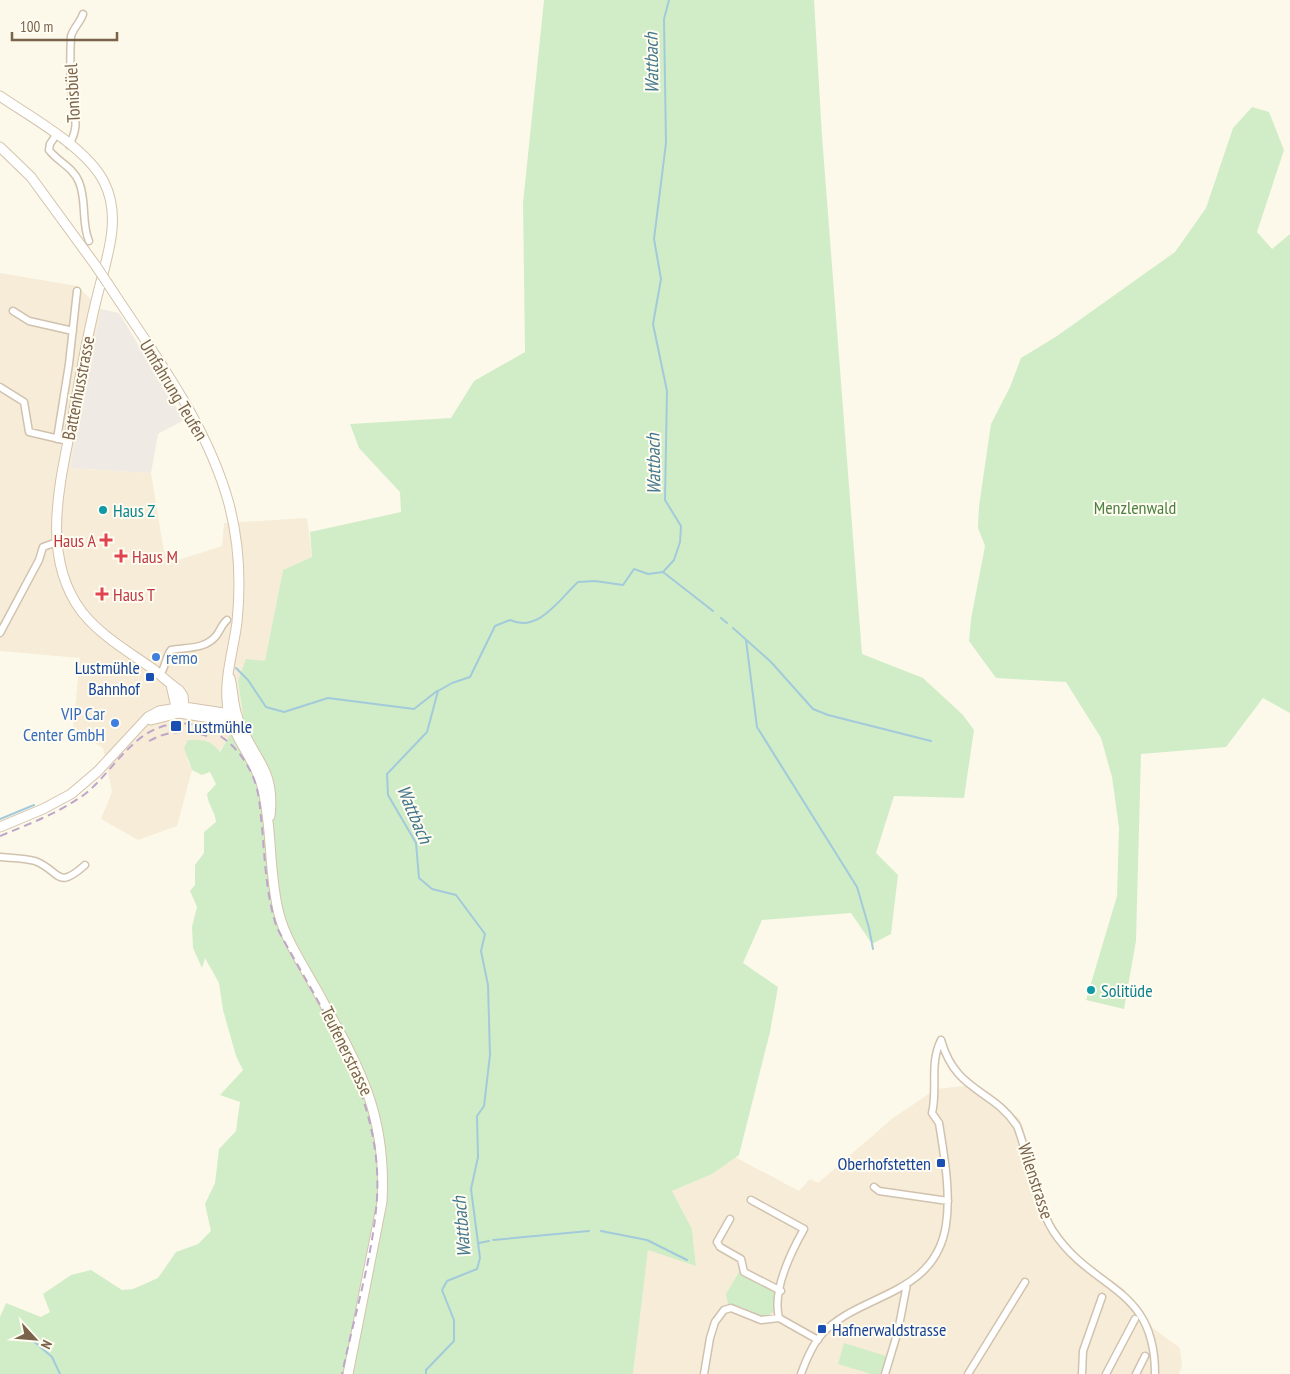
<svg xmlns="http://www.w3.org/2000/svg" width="1290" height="1374" viewBox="0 0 1290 1374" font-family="'PT Sans Narrow',sans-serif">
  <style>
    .residential { fill: #f6ecd8 }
    .industrial { fill: #efeae3 }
    .green { fill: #d1edc7 }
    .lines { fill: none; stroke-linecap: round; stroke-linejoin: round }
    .stream { stroke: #a2cadb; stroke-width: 2 }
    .street-casing { stroke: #d1c2ae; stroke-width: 9 }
    .secondary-casing { stroke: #d4c3ac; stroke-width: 11 }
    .street { stroke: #fff; stroke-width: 6 }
    .secondary { stroke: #fff; stroke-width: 9 }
    .rail { stroke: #bea6c9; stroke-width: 2; stroke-dasharray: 8 5; stroke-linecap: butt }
    .secondary-bridge-casing { stroke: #d4c3ac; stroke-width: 11; stroke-linecap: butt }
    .secondary-bridge { stroke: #fff; stroke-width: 9 }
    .culture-dot { fill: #0f9aa8; stroke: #fffcf1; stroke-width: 2 }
    .health-dot { fill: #e0444e; stroke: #fffcf1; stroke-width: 2 }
    .shop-dot { fill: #3f7fe0; stroke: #fffcf1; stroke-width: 2 }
    .transit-dot { fill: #1a4fb4; stroke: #fffcf1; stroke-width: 2 }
    .labels { text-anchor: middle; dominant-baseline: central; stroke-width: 4; stroke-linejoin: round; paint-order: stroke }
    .street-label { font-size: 18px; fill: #7a634b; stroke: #fffcf1 }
    .park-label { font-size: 18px; fill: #4c8142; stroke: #fffcf1 }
    .culture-label { font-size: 18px; fill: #0d838f; stroke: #fffcf1; text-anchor: start }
    .health-label { font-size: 18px; fill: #be3a42; stroke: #fffcf1; text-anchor: start }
    .shop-label { font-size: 18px; fill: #366cbe; stroke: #fffcf1; text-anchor: start }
    .transit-label { font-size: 18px; fill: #164399; stroke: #fffcf1; text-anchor: end }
    .water-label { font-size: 19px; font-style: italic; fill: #43778e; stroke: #fffcf1 }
  </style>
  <rect width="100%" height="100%" fill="#fdf9ea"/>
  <!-- residential -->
  <path class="residential" d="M0,273L77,286L101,309L70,468L151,473L164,552L178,560L222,546L224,523L307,518L312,557L283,570L265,662L238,681L243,715L219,752L187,759L192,770L177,826L138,840L101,819L112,792L103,748L73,729L80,658L0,651Z
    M974,1085L1020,1119L1051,1220L1077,1256L1124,1289L1154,1329L1180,1348L1182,1366L1179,1374H633L648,1249L696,1265L692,1229L672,1191L712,1174L735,1157L799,1191L810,1179L818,1183L893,1118L936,1089Z"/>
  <!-- industrial -->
  <path class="industrial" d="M101,309L119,313L184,420L158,434L151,473L70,468Z"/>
  <!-- green -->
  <path class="green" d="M544,0H814L822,136L862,654L923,678L963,715L974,730L964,798L894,796L876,853L898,875L891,934L872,944L851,913L762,920L743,963L778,987L770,1032L739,1155L712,1174L672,1191L692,1229L696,1266L648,1250L633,1374H0V1317L6,1303L41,1317L50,1312L43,1294L71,1275L91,1270L122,1290L133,1289L158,1278L176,1252L198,1244L211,1231L205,1204L215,1183L219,1149L236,1131L240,1102L220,1095L243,1070L236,1056L223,1010L219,983L205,958L202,968L193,948L192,927L197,907L190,891L195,885V865L204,853V832L216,822C215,811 208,805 207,794L216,784L210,772L202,775L192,770L184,748L188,740C203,740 210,739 220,752L230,735L225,732L226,729L207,721L224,725L232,732L243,715L238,681L246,659L265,661L283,570L312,557L310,532L401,512L400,492L359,448L350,424L451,418L474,381L525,352L523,203Z
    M1252,107L1269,112L1284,150L1257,232L1272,249L1290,234V713L1263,698L1226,747L1141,754L1136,941L1124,1009L1086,1000L1117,896L1119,828L1112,777L1101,738L1066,682L996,678L969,641L971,619L985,546L978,528L979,506L991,424L1010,387L1021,358L1057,336L1175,252L1206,208L1233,128Z
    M739,1272L776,1292L773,1312L765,1318L742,1307L728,1304L726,1294Z
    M844,1343L886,1356L881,1374H871L838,1364Z"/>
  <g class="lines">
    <!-- stream -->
    <path class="stream" d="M663,572L713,611
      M721,618L727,623
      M733,628L771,662L813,709L828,715L931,741
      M746,640L757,727L857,887L869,928L873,949
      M236,668L248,680L266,707L284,712L328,698L414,709L437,691
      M0,819L34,805
      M601,1231L647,1240L687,1260
      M493,1240L589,1231
      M479,1243L489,1241
      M31,1339L52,1357L60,1374
      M426,1374V1370L454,1341V1320L442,1290L447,1281L477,1269L480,1258L471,1189L478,1157L477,1116L484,1106L490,1055L488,985L481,951L485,934L456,895L432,889L419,878L416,843L388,795L387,774L427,732L438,691L452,683L470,677L495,626L510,620C538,633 559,600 578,582L595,581L623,585L634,569L648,574L663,572L674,560L680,542L681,526L665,500L667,391L653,324L661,279L654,239L666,143L664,19L669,0"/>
    <!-- street casing -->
    <g class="street-casing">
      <path id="street" d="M56,135L50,144L49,150C58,162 73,167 79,182C87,201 81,223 89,241
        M69,145C81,124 73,115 72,95C70,76 70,55 71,36C74,27 80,23 83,14
        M13,311L29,321L73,331
        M0,387L24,402L29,432L68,441
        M57,439L69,364L77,291
        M0,633L39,560L43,547L57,542
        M160,674C166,667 165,658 171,650C186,647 204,650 216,636C220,631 222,624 227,620
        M0,857C11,858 25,858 35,861C61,871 56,891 85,865
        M941,1040C956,1093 992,1088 1017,1126C1030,1159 1034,1200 1053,1231C1093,1292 1155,1285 1155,1374
        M874,1187L879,1191L948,1201
        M751,1200L804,1229C791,1252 772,1291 779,1318
        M730,1219L717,1242L720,1247L741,1259L744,1272L781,1291
        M704,1374L710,1338L715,1322L724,1310L731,1308L761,1320L779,1318L818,1340
        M801,1374C806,1360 812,1345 822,1334C859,1293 935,1297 946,1225C951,1192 944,1155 939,1123L932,1113C938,1089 929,1064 941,1040
        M885,1374L898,1331L907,1284
        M968,1374L1025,1282
        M1082,1374L1083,1351L1102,1297
        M1106,1374L1135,1319
        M1136,1374L1145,1356"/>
    </g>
    <!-- secondary casing -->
    <g class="secondary-casing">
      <path id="secondary" d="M0,96C32,118 86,147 104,182C122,217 107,257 98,293C88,332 81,371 74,411C62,476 38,554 82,612C101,636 129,652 153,669C162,676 170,684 179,690L183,696L184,707
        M0,147L31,177L96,266
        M108,284C153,353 207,423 229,504C239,542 241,583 237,622C234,647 225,675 227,700C228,733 254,756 262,786C273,828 268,872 279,914C286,941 303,965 316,989C358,1065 387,1112 382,1202L348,1374
        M230,678C233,690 233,704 237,716C250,757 276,766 270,816
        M171,685L177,711
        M151,720L179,713L231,721
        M0,827L43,809L71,794L98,771L148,717L159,711L184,707L237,715"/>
    </g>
    <!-- street -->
    <use href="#street" class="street"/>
    <!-- secondary -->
    <use href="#secondary" class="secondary"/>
    <!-- rail -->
    <path class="rail" d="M149,741C167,731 187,729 207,736
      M0,836C29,824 59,813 85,794C105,778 118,756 138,740C183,703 238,733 255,782C260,797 260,811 262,827C265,861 266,895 277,928C323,1013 383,1097 377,1198C373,1257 354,1316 342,1374"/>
    <!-- secondary-bridge casing -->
    <g class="secondary-bridge-casing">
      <path id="secondary-bridge" d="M96,266L108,284"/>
    </g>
    <!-- secondary-bridge -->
    <use href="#secondary-bridge" class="secondary-bridge"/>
  </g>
  <!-- markers -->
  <g class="culture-dot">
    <circle cx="103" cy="510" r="5"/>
    <circle cx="1091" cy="990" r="5"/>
  </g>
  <g class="health-dot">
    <path d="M103.5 532.5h5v5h5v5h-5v5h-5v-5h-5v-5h5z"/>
    <path d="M118.5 548.5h5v5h5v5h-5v5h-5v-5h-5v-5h5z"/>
    <path d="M99.5 586.5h5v5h5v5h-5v5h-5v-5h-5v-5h5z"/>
  </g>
  <g class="shop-dot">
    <circle cx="156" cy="657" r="5"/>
    <circle cx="115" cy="723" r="5"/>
  </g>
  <g class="transit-dot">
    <rect x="145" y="672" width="10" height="10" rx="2.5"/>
    <rect x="170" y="720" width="12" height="12" rx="2.5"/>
    <rect x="936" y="1158" width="10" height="10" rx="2.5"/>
    <rect x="817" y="1324" width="10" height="10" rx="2.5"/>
  </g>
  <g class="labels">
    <!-- street labels -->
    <g class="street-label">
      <text transform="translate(72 93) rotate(-93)">Tonisbüel</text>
      <text transform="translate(78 388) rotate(-79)">Battenhusstrasse</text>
      <text transform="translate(174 390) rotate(59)">Umfahrung Teufen</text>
      <text transform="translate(347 1051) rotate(64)">Teufenerstrasse</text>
      <text transform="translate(1036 1181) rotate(72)">Wilenstrasse</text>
    </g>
    <!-- park labels -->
    <g class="park-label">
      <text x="1135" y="507">Menzlenwald</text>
    </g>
    <!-- culture labels -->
    <g class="culture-label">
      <text x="113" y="510">Haus Z</text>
      <text x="1101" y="990">Solitüde</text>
    </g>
    <!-- health labels -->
    <g class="health-label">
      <text x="96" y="540" text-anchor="end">Haus A</text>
      <text x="132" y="556">Haus M</text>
      <text x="113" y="594">Haus T</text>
    </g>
    <!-- shop labels -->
    <g class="shop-label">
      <text x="166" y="657">remo</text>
      <text x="105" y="713" text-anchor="end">VIP Car<tspan x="105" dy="21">Center GmbH</tspan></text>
    </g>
    <!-- transit labels -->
    <g class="transit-label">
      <text x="140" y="667">Lustmühle<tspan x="140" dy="21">Bahnhof</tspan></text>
      <text x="187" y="726" text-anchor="start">Lustmühle</text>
      <text x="931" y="1163">Oberhofstetten</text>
      <text x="832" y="1329" text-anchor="start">Hafnerwaldstrasse</text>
    </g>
    <!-- water labels -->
    <g class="water-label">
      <text transform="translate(651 63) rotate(-91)">Wattbach</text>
      <text transform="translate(653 464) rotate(-91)">Wattbach</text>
      <text transform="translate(415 814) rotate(67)">Wattbach</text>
      <text transform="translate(461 1227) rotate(-95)">Wattbach</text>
    </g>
  </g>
  <!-- north arrow -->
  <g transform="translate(35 1339) rotate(116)" stroke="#fffcf1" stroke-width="4" paint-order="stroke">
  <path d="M0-4L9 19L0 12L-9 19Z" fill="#7a634b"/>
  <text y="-8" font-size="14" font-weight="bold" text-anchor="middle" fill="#7a634b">N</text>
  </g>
  <!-- scale -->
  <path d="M12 32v8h105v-8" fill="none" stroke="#7a634b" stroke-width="2.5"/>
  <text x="20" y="32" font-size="15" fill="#7a634b" stroke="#fffcf1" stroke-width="4" paint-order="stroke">100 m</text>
</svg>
